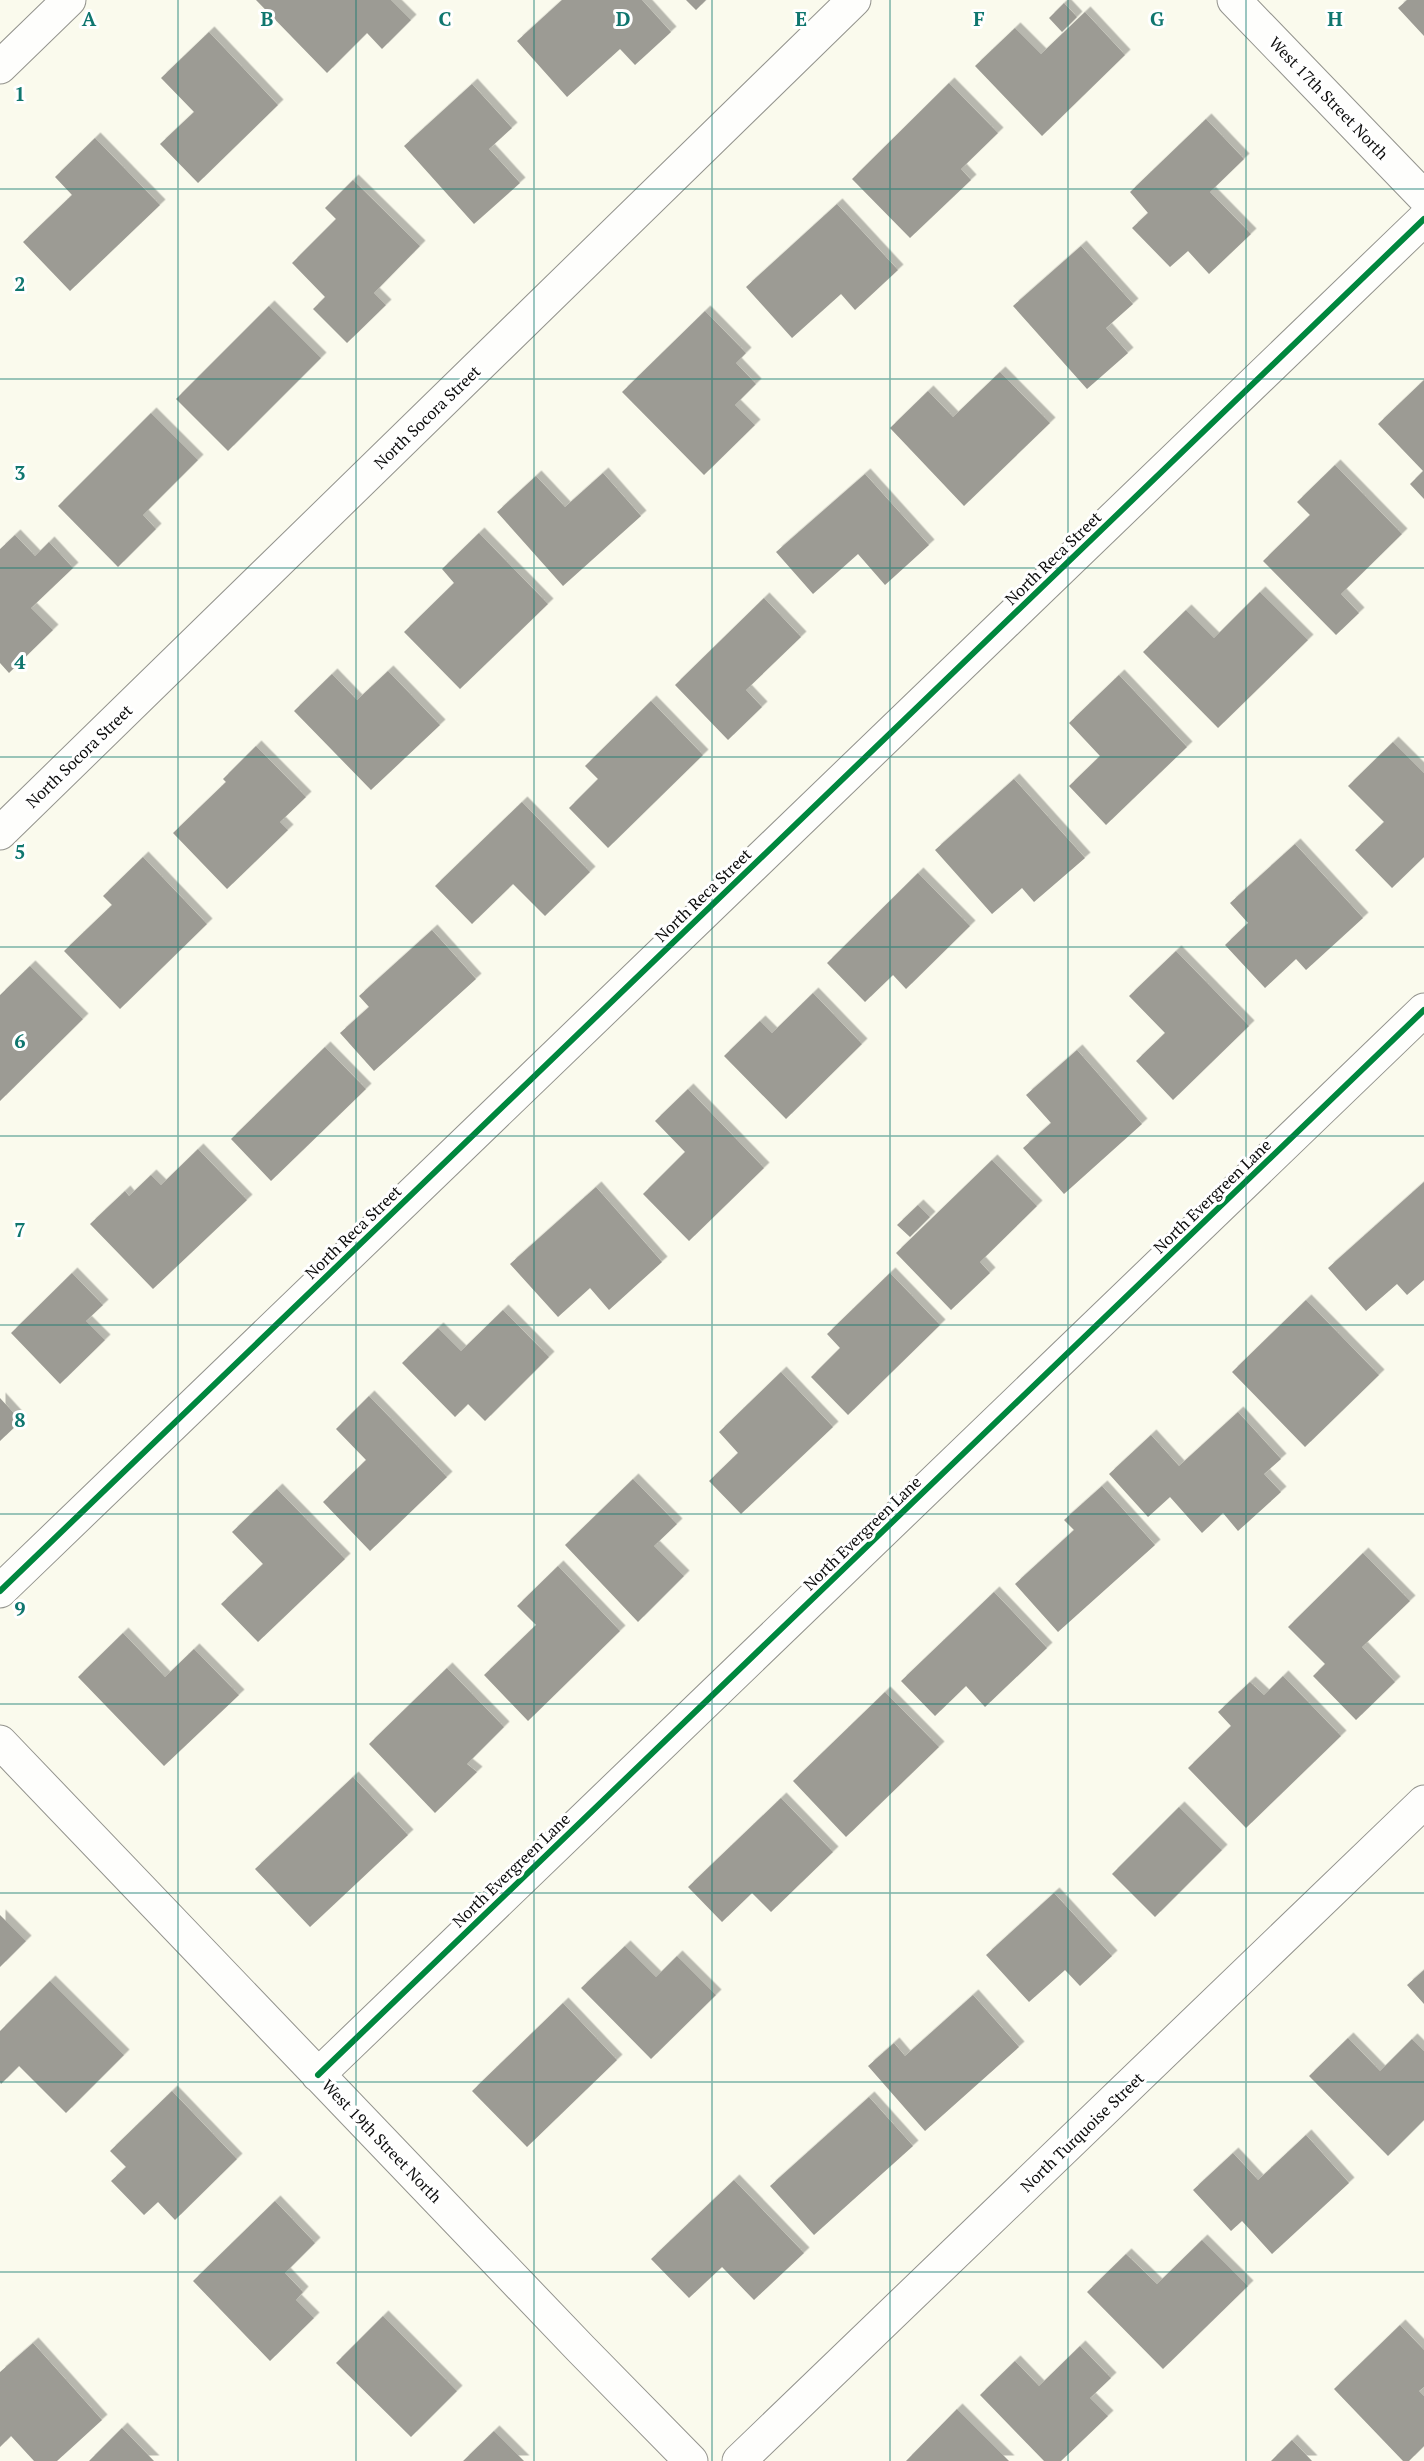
<svg xmlns="http://www.w3.org/2000/svg" width="1424" height="2461" viewBox="0 0 1424 2461" font-family="'PT Serif',serif">
  <style>
    .building { fill: #9c9b94; filter: url(#shadow) }
    .lines { fill: none; stroke-linecap: round; stroke-linejoin: round }
    .minor-casing { stroke: #93938d; stroke-width: 35 }
    .minor { stroke: #fefefc; stroke-width: 33 }
    .cycleway-casing { stroke: #fff; stroke-width: 10 }
    .cycleway { stroke: #00873e; stroke-width: 6 }
    .grid { fill: none; stroke: #0f766e; stroke-width: 1.5; stroke-opacity: 0.55 }
    .labels { text-anchor: middle; dominant-baseline: central; stroke-width: 6; stroke-linejoin: round; paint-order: stroke }
    .street-label { font-size: 16px; fill: #0b0b0b; stroke: #fff }
    .grid-label { font-size: 20px; text-anchor: middle; font-weight: bold; fill: #0f766e; stroke: #fff; stroke-width: 6; stroke-linejoin: round; paint-order: stroke }
  </style>
  <defs>
    <filter id="shadow"><feDropShadow dx="5.5" dy="-5.5" stdDeviation="0" flood-color="#0004"/></filter>
  </defs>
  <rect width="100%" height="100%" fill="#fafaed"/>
  <!-- building -->
  <path class="building" d="M256,0H391L411,20L382,49L367,33L327,73Z
    M562,0H642L671,32L635,65L620,49L567,97L517,41Z
    M686,0H706L696,10Z
    M1407,0H1424V36L1398,8Z
    M1064,3L1077,17L1062,32L1049,18Z
    M1085,12L1125,55L1042,136L975,66L1015,28L1041,54Z
    M209,32L278,105L198,183L160,144L194,112L161,78Z
    M949,83L998,133L961,169L971,180L910,238L852,179Z
    M472,84L512,128L489,149L520,183L474,224L404,146Z
    M1206,119L1244,159L1210,192L1251,234L1209,274L1188,251L1170,267L1132,228L1148,213L1130,192Z
    M95,138L160,205L70,291L23,242L72,195L55,177Z
    M353,180L420,246L374,293L386,305L347,343L313,309L325,297L292,263L336,219L325,208Z
    M837,204L898,270L855,310L841,294L792,338L746,287Z
    M1081,246L1133,304L1106,328L1128,353L1087,389L1013,306Z
    M269,306L321,358L228,451L176,399Z
    M705,311L746,353L736,363L756,384L735,405L755,425L704,475L622,392Z
    M1000,372L1050,423L964,506L890,428L928,391L953,417Z
    M1424,380V499L1410,484L1423,471L1378,424Z
    M151,413L198,460L143,515L156,529L118,567L58,506Z
    M1335,465L1402,534L1341,594L1359,613L1336,635L1263,561L1310,515L1297,502Z
    M603,473L641,516L563,586L497,512L536,476L565,507Z
    M865,474L929,545L885,585L858,554L813,594L776,552Z
    M479,533L548,604L460,689L404,632L454,583L442,569Z
    M15,535L35,556L49,542L73,568L31,608L53,630L9,673L0,663V549Z
    M1260,592L1308,640L1218,728L1143,652L1186,610L1214,638Z
    M764,598L801,637L746,690L762,707L728,740L675,685Z
    M388,671L440,725L371,790L294,711L332,674L357,700Z
    M1119,675L1187,747L1106,825L1069,786L1100,756L1069,723Z
    M651,701L703,755L608,848L569,808L598,779L585,766Z
    M1393,742L1424,773V857L1392,888L1355,850L1384,822L1348,786Z
    M256,746L306,797L280,822L288,830L227,889L173,833L226,782L223,779Z
    M1014,779L1085,858L1034,902L1022,888L992,914L935,850Z
    M522,802L590,872L545,916L513,884L472,924L435,886Z
    M1295,844L1363,918L1306,970L1296,959L1265,988L1225,945L1248,923L1230,903Z
    M143,857L207,924L120,1009L64,951L112,905L103,896Z
    M918,873L970,926L906,989L893,975L865,1002L827,963Z
    M432,930L476,979L374,1071L340,1033L369,1007L359,996Z
    M1176,951L1249,1026L1173,1100L1136,1061L1165,1033L1129,996Z
    M30,966L83,1019L0,1101V995Z
    M813,993L862,1044L786,1119L724,1056L760,1021L772,1033Z
    M325,1047L366,1089L271,1181L231,1139Z
    M1077,1050L1142,1124L1064,1194L1023,1148L1051,1123L1026,1095Z
    M688,1089L764,1168L689,1241L643,1194L685,1152L655,1121Z
    M198,1149L247,1200L153,1289L90,1224L125,1191L129,1196L151,1175L161,1185Z
    M992,1160L1037,1206L980,1262L990,1273L951,1310L896,1253Z
    M1424,1182V1280L1407,1295L1397,1284L1366,1311L1328,1268Z
    M596,1187L662,1262L609,1310L590,1288L558,1317L510,1264Z
    M918,1205L930,1217L910,1237L897,1225Z
    M72,1273L103,1305L86,1321L105,1340L60,1384L11,1333Z
    M890,1273L940,1325L848,1415L811,1377L840,1348L827,1334Z
    M1306,1300L1379,1375L1305,1447L1232,1372Z
    M503,1310L549,1357L485,1421L468,1404L455,1417L402,1363L438,1328L461,1351Z
    M781,1372L833,1427L741,1514L709,1481L738,1453L719,1432Z
    M369,1396L447,1477L370,1551L323,1502L366,1460L336,1429Z
    M0,1398L21,1421L0,1441Z
    M1238,1412L1281,1459L1264,1474L1281,1492L1238,1531L1223,1513L1202,1533L1170,1497L1148,1517L1109,1474L1151,1435L1179,1466Z
    M633,1479L677,1524L654,1546L684,1576L638,1622L565,1545Z
    M1102,1486L1155,1545L1058,1632L1015,1584L1074,1530L1064,1520Z
    M277,1489L345,1559L258,1642L221,1604L263,1564L232,1532Z
    M1363,1553L1410,1601L1362,1647L1395,1682L1356,1720L1313,1676L1325,1664L1288,1627Z
    M558,1566L620,1631L528,1721L484,1675L536,1625L517,1606Z
    M994,1592L1047,1648L985,1707L966,1686L935,1716L901,1681Z
    M123,1633L165,1677L194,1649L239,1695L164,1766L78,1677Z
    M447,1668L504,1727L467,1764L477,1772L435,1813L369,1744Z
    M1283,1676L1341,1736L1246,1828L1188,1768L1231,1726L1218,1712L1250,1682L1264,1695Z
    M885,1692L939,1747L846,1837L793,1781Z
    M353,1777L408,1835L310,1927L255,1869Z
    M781,1798L833,1852L771,1912L752,1893L722,1922L688,1887Z
    M1179,1807L1222,1850L1155,1917L1112,1874Z
    M1054,1893L1112,1956L1080,1986L1065,1970L1029,2002L986,1955Z
    M0,1915L26,1941L0,1967Z
    M625,1946L656,1977L677,1956L716,1995L651,2059L581,1988Z
    M1424,1970V2004L1407,1985Z
    M50,1981L124,2055L66,2113L19,2066L1,2084L0,2082V2031Z
    M973,1995L1019,2047L925,2131L868,2066L894,2043L905,2056Z
    M563,2003L617,2060L527,2147L472,2091Z
    M1348,2038L1380,2071L1412,2039L1424,2051V2120L1388,2156L1309,2076Z
    M172,2091L237,2159L175,2220L158,2202L144,2215L111,2181L126,2167L110,2151Z
    M869,2097L913,2146L814,2235L770,2186Z
    M1306,2135L1349,2183L1272,2254L1242,2221L1231,2231L1193,2190L1233,2153L1258,2180Z
    M734,2180L804,2253L754,2300L722,2267L689,2298L651,2259Z
    M275,2201L315,2243L285,2273L303,2292L296,2300L314,2318L270,2361L193,2281Z
    M1202,2240L1248,2286L1163,2369L1087,2292L1126,2254L1157,2284Z
    M383,2316L457,2391L411,2437L336,2363Z
    M1400,2325L1424,2350V2387L1419,2391L1424,2396V2446L1409,2461H1403L1334,2389Z
    M33,2343L102,2420L57,2461H34L11,2436L0,2447V2372Z
    M1080,2346L1111,2378L1090,2398L1108,2416L1061,2461H1044L980,2395L1015,2361L1039,2386Z
    M957,2409L1009,2461H906Z
    M122,2428L154,2461H89Z
    M494,2431L524,2461H463Z
    M1292,2440L1312,2461H1271Z"/>
  <g class="lines">
    <!-- minor casing -->
    <g class="minor-casing">
      <path id="minor" d="M1234,0L1424,197
        M0,67L69,0
        M0,833L854,0
        M0,1591L1424,219
        M0,1742L581,2349L691,2461
        M318,2075L1424,1010
        M739,2461L1424,1802"/>
    </g>
    <!-- minor -->
    <use href="#minor" class="minor"/>
    <!-- cycleway casing -->
    <g class="cycleway-casing">
      <path id="cycleway" d="M0,1591L1424,219
        M318,2075L1424,1010"/>
    </g>
    <!-- cycleway -->
    <use href="#cycleway" class="cycleway"/>
  </g>
  <!-- grid -->
  <path class="grid" d="M178,0V2461M356,0V2461M534,0V2461M712,0V2461M890,0V2461M1068,0V2461M1246,0V2461M0,189H1424M0,379H1424M0,568H1424M0,757H1424M0,947H1424M0,1136H1424M0,1325H1424M0,1514H1424M0,1704H1424M0,1893H1424M0,2082H1424M0,2272H1424"/>
  <g class="labels">
    <!-- street labels -->
    <g class="street-label">
      <text transform="translate(1329 98) rotate(46)">West 17th Street North</text>
      <text transform="translate(427 417) rotate(-44)">North Socora Street</text>
      <text transform="translate(1053 558) rotate(-44)">North Reca Street</text>
      <text transform="translate(79 756) rotate(-44)">North Socora Street</text>
      <text transform="translate(703 895) rotate(-44)">North Reca Street</text>
      <text transform="translate(1212 1196) rotate(-44)">North Evergreen Lane</text>
      <text transform="translate(353 1232) rotate(-44)">North Reca Street</text>
      <text transform="translate(862 1533) rotate(-44)">North Evergreen Lane</text>
      <text transform="translate(511 1870) rotate(-44)">North Evergreen Lane</text>
      <text transform="translate(1082 2132) rotate(-44)">North Turquoise Street</text>
      <text transform="translate(382 2141) rotate(46)">West 19th Street North</text>
    </g>
  </g>
  <g class="grid-label">
    <text x="89" y="26">A</text>
    <text x="267" y="26">B</text>
    <text x="445" y="26">C</text>
    <text x="623" y="26">D</text>
    <text x="801" y="26">E</text>
    <text x="979" y="26">F</text>
    <text x="1157" y="26">G</text>
    <text x="1335" y="26">H</text>
    <text x="20" y="101">1</text>
    <text x="20" y="291">2</text>
    <text x="20" y="480">3</text>
    <text x="20" y="669">4</text>
    <text x="20" y="859">5</text>
    <text x="20" y="1048">6</text>
    <text x="20" y="1237">7</text>
    <text x="20" y="1427">8</text>
    <text x="20" y="1616">9</text>
  </g>
</svg>
